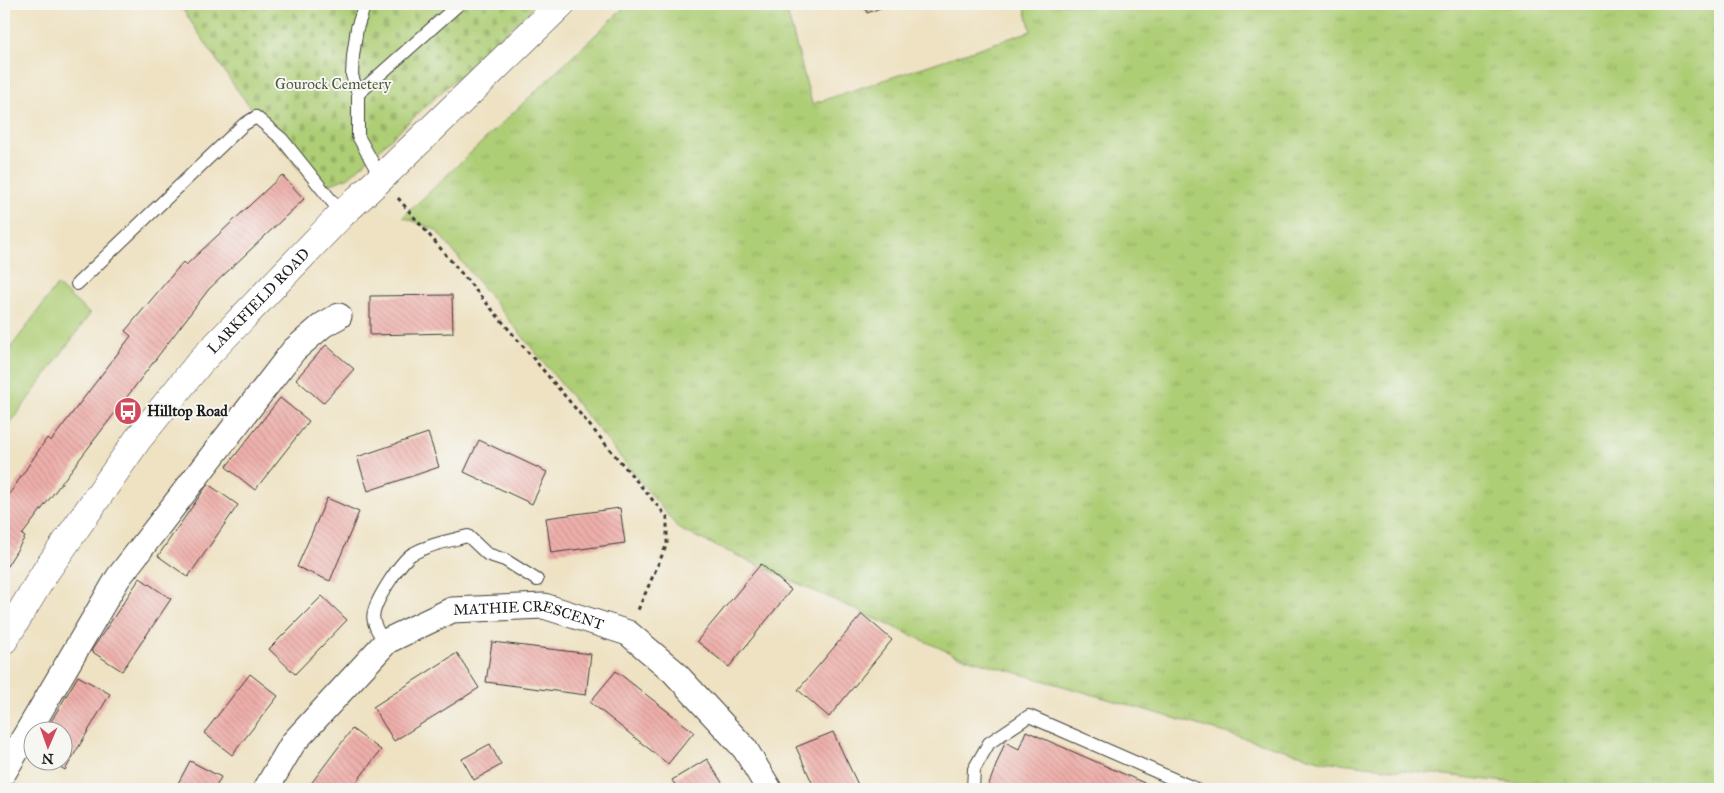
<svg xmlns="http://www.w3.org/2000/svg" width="1724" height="793" viewBox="0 0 1724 793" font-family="'IM FELL Great Primer',serif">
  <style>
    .grass { fill: url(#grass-tufts); stroke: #657549 }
    .cemetery { fill: url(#cemetery-stones); stroke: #657549 }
    .park { fill: #aece76; stroke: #657549 }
    .building { fill: url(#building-back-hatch) }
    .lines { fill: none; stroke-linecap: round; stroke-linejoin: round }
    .service-casing { stroke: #3c3a35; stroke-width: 14 }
    .minor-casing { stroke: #3c3a35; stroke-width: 27 }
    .tertiary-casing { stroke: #3c3a35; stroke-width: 29 }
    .path { stroke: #3c3a35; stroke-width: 3; stroke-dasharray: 4 4; stroke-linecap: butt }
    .service { stroke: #fff; stroke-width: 12 }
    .minor { stroke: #fff; stroke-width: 25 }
    .tertiary { stroke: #fff; stroke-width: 28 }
    .labels { text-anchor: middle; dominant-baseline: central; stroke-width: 4; stroke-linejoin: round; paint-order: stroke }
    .park-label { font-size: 15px; fill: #4f5a3c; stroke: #f6f6f2 }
    .street-label { font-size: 15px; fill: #1c1c1c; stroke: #f6f6f2 }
    .poi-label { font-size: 15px; font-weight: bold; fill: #1c1c1c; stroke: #f6f6f2; text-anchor: start }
  </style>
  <defs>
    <pattern id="grass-tufts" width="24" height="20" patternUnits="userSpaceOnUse" patternTransform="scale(1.25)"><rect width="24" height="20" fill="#aece76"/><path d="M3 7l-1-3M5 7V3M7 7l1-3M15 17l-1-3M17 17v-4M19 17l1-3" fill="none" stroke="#95b066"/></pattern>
    <pattern id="cemetery-stones" width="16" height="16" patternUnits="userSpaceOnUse" patternTransform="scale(1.25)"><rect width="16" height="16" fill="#aece76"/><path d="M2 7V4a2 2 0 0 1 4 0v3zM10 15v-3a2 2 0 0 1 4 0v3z" fill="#95b066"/></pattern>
    <pattern id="building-back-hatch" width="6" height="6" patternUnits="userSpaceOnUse" patternTransform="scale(1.25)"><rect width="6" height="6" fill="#eeafaa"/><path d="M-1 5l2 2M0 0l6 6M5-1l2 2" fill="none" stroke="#cc9692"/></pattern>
  </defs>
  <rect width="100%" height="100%" fill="#f6f6f2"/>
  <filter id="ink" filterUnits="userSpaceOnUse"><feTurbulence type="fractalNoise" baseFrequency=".02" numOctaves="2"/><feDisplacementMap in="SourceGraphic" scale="10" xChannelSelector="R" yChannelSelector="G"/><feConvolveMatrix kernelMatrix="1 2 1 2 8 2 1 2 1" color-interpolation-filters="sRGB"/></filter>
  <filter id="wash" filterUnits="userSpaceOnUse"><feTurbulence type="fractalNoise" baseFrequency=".0096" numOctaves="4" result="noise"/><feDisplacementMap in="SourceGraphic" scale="20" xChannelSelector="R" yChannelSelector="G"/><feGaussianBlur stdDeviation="1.12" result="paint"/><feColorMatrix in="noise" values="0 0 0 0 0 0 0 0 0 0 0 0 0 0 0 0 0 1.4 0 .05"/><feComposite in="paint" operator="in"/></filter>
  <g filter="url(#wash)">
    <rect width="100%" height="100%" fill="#eee2c3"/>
    <!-- grass -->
    <path class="grass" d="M628,4H785L812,104L1031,31L1024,4H1720V789H1553L1549,787L1323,761L955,655L679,529L436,230L403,217Z"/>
    <!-- cemetery -->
    <path class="cemetery" d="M179,4H537L349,177L315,190L235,87Z"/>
    <!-- park -->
    <path class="park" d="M57,285L90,314L4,432V357Z"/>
    <g id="blocks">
      <!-- building -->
      <path class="building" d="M864,4H891L867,13Z
        M282,175L304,199L209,289L22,535L25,537L4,571V502L47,438L51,441L131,336L125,331L183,262L186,265Z
        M452,295L453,333L370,335V296Z
        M326,345L354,369L323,403L296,379Z
        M280,398L309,421L255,490L226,467Z
        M428,433L439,467L368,491L357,457Z
        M479,440L547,472L532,504L464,472Z
        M208,484L238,505L188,577L158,556Z
        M327,498L359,512L330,581L297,567Z
        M620,508L625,543L551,553L546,518Z
        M761,564L791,590L729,667L697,641Z
        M140,578L171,599L122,671L91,651Z
        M322,596L347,620L295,674L269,649Z
        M862,614L892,640L829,717L798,690Z
        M492,642L591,654L586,695L486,682Z
        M457,653L479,688L394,741L373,707Z
        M616,671L694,732L668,764L590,702Z
        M250,674L278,696L232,755L204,733Z
        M78,676L110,694L65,770L50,760H62V730H46Z
        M352,729L381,750L351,789H307Z
        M1026,731L1158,789H987L1005,742L1019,749Z
        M833,732L860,789H815L796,747Z
        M490,744L501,765L474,780L462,759Z
        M707,759L726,789H678L672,780Z
        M190,761L221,777L215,789H175Z"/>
    </g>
  </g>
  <g filter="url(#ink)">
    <use href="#blocks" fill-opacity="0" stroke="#3c3a35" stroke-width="1"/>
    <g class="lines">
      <!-- service casing -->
      <g class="service-casing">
        <path id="service" d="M365,4L357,28L353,56L352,75L358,94V136L381,178
          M358,94L459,4
          M77,284L243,125L256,117L282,139L342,214
          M387,641C379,637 371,621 374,612C377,598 401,561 412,554C430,544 449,541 468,536L487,554L505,560L537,580
          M973,789L974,769L989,743L1029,716L1196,789"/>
      </g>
      <!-- minor casing -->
      <g class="minor-casing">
        <g id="minor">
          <path d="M4,772L118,578L294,350L323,325L339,316"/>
          <path id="s1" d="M266,789L293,743L387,641L452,610L544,606L628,633L673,671L745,749L769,789"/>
        </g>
      </g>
      <!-- tertiary casing -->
      <g class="tertiary-casing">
        <g id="tertiary">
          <path id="s2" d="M4,640L46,571L138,439L201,361L342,214L381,178L561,4"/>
        </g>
      </g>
      <!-- path -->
      <path class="path" d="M398,198L667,517V544L638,610"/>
      <!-- service -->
      <use href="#service" class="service"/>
      <!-- minor -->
      <use href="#minor" class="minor"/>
      <!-- tertiary -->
      <use href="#tertiary" class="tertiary"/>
    </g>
  </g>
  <!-- icons -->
  <defs>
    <g id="bus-disc" transform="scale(1.4375)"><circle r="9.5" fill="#d1495b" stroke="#f6f6f2"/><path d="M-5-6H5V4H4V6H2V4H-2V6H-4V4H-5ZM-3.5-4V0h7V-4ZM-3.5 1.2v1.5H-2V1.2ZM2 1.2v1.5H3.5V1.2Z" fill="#fff"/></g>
  </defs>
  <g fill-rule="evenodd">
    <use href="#bus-disc" x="128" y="411"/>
  </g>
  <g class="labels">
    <!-- park labels -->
    <g class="park-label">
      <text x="333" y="84">Gourock Cemetery</text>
    </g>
    <!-- street labels -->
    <g class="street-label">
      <text stroke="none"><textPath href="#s2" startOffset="425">LARKFIELD ROAD</textPath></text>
      <text stroke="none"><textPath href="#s1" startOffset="342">MATHIE CRESCENT</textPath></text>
    </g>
    <!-- poi labels -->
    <g class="poi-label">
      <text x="147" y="411">Hilltop Road</text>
    </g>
  </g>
  <!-- margin -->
  <rect width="1724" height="793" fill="none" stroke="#f6f6f2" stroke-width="20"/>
  <!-- north arrow -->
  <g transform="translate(48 746) rotate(182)"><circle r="24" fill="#f6f6f2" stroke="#9f9f9c"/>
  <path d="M0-4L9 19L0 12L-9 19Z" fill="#d1495b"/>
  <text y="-8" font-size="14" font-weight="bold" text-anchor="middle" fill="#1c1c1c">N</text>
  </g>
</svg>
